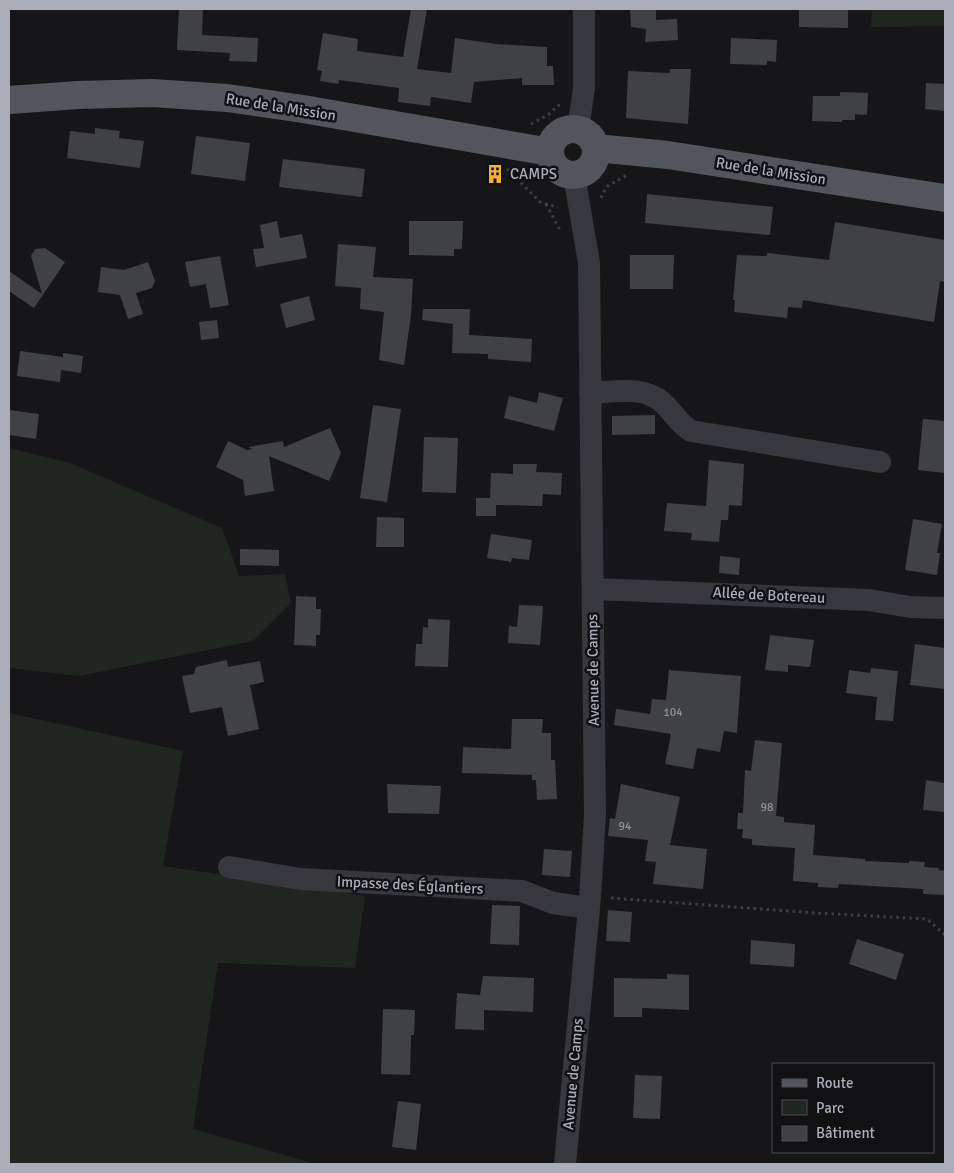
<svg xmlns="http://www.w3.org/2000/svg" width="954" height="1173" viewBox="0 0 954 1173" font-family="Signika,sans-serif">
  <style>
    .green { fill: #1e261f }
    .building { fill: #404145 }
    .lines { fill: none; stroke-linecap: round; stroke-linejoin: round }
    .path { stroke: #3d3f44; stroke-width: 3; stroke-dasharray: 2.5 4; stroke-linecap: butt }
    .minor { stroke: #37383d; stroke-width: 22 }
    .major { stroke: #53555c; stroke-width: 28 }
    .labels { text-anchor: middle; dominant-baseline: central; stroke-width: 5; stroke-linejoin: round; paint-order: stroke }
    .number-label { font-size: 12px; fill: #8e929b }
    .street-label { font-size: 15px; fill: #a8adb8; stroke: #111113 }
    .poi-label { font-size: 15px; fill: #a8adb8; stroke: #111113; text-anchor: start }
  </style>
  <rect width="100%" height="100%" fill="#161618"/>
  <!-- green -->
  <path class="green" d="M872,9H945V26L871,27Z
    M9,448L70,463L222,528L239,576L285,574L291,603L253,641L79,676L9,668Z
    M9,713L183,751L163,866L365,896L355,968L218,963L193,1129L309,1162L308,1164H9Z"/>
  <!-- building -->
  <path class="building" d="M179,9H203L202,35L258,38L257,62L229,61L230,53L177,50Z
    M411,9H427L417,69L451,73L455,38L496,44L547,47V66H553L554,85H522V78L474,82L471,103L431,97L430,106L398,102L399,88L339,80L338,84L320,81L322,71L317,70L323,33L358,39L357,51L403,57Z
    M630,9H656V20L677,19L678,40L645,42L646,29L631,27Z
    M799,9H848V28L799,27Z
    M731,38L777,40L776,62L767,61V65L730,64Z
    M670,69H691L688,124L626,118L628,71L670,73Z
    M926,83L945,84V111L925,109Z
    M840,92L868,93L867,115L855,114V120H842V122L812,121L813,96H840Z
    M95,128L120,131L119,138L144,141L140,168L67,158L70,131L95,134Z
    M196,136L250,143L245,181L191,174Z
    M283,159L365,169L362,197L279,187Z
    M647,194L773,207L770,235L645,223Z
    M277,221L280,238L302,234L307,258L256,267L253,249L264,248L260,225Z
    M409,221H463L462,249H454V256L409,255Z
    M835,222L945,240V282L940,281L934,322L803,300L802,308L788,307L787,318L734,312L735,300H733L737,255L767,256V253L829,260Z
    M338,244L376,247L373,277L413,279L411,315L404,365L379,360L384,312L360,309L361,288L335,286Z
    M45,248L65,262L34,308L9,291V271L42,294L31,256L35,249Z
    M630,255H674L673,289H630Z
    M220,256L229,305L210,308L206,284L190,287L185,262Z
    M148,262L155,281L152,288L136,293L143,314L128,319L120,295L98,292L101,267L124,270Z
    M309,296L315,320L286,328L280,304Z
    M423,309H470L469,335L532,339L531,362L488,359V354L452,353L453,324L422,320Z
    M217,320L219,338L201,340L199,322Z
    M20,351L63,357V353L83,356L81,373L61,370L60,382L17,376Z
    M539,392L563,398L554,431L504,418L509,396L537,403Z
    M373,405L401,409L387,502L360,498Z
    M9,410L39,414L36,439L9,435Z
    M655,415V434L612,435V416Z
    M923,419L945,421V473L918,470Z
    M330,428L341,453L329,481L269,456L274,491L245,496L243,480L216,467L228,441L247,450L252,449L248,447L283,441L284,447Z
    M424,437L458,438L456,493L422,492Z
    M709,460L744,464L742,506L729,505L728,520H721L719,542L691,540L692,533L664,531L667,503L706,506Z
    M513,464H537L536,472L562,473L561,495L543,494L542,506L496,505V516H476V498H490L491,473L513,474Z
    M377,517L404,518V547H376Z
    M913,519L942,524L937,553H940L937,575L905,570Z
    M491,534L532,540L529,560L512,558L511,562L487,558Z
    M240,549L279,550V566L240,565Z
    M720,556L740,558L739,575L719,573Z
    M296,596L316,597V609H321L320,635H316V646L294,645Z
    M519,605L543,606L540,645L508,643L509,626L517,627Z
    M428,619L450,620L448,667L415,666L416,644H422L423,627L428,628Z
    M770,635L814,640L810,667L788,665V672L765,670Z
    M915,644L945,648V689L910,685Z
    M227,660L228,667L260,661L264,682L250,685L259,729L228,736L222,707L190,713L182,676L194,674L196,667Z
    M871,668L898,671L893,721L875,720L877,697L846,693L849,670L870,673Z
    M669,670L741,676L737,733L724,731L720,752L697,748L693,769L665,764L671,734L614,725L616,709L650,714L652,699L666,700Z
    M512,719H543L542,733H551V760H555L557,799L537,800L536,780H532V775L462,773L463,747L511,749Z
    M755,740L782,743L776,816L784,817V822L815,825L813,855L865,859V861L909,863V861L925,862L924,867L939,868L938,870L945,871V895L923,894V889L839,884L838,888L818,887V883L793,881L795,848L752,845V839L742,838L743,829H737L738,813H743L745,770L751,771Z
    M926,780L945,783V812L923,810Z
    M387,784L441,786L439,814L388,813Z
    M621,784L680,797L670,845L707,849L703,889L653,884L656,862L645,861L648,840L608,836L610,818L615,819Z
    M544,849L572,851L570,877L542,875Z
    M492,905L520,906L519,945L490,944Z
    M608,910L632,912L630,942L606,941Z
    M857,939L904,954L896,980L849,964Z
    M751,940L795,944L794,967L750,964Z
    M667,974L689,975V1010L642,1008V1017H614V978L667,979Z
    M483,976L534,978L533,1012L484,1010V1030L455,1029L457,993L480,995Z
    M383,1009L415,1010L414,1035H411L410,1075L381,1074Z
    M635,1075L662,1076L660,1119L633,1118Z
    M398,1101L421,1104L416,1150L392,1147Z"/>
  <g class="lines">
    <!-- path -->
    <path class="path" d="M531,124L548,115L560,104
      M507,169L541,203L558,207
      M601,198L606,187L627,175
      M546,204L561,232
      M611,898L816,913L927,919L945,935"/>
    <!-- minor -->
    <path class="minor" d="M578,129L584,88V9
      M590,393C614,392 644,385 663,403C674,413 678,423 691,431L880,462
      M593,589L869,600L910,607L945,608
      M229,867L300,879L522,891L553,903L588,908
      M565,1164L590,897L595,815L589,263L574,175"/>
    <!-- major -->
    <path class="major" d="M9,100L78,95L152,93L227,98L303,109L550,152
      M550 152a23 23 0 1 1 46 0a23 23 0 1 1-46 0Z
      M596,148L668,155L945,198"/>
  </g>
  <!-- icons -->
  <defs>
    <g id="building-bare" transform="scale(1.5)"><path d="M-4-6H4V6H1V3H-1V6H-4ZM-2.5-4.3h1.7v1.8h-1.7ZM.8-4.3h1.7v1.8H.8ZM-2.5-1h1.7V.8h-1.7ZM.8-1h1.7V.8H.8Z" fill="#f2b134" stroke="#111113" stroke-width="2.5" paint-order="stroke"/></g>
  </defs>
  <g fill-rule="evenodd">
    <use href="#building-bare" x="495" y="174"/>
  </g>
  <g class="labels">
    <!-- number labels -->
    <g class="number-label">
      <text x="673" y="712">104</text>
      <text x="767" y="807">98</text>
      <text x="625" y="826">94</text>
    </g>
    <!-- street labels -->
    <g class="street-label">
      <text transform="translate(281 107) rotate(9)">Rue de la Mission</text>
      <text transform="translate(771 171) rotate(9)">Rue de la Mission</text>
      <text transform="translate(769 595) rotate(3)">Allée de Botereau</text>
      <text transform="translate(593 670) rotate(-91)">Avenue de Camps</text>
      <text transform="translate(410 885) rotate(3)">Impasse des Églantiers</text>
      <text transform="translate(573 1074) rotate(-85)">Avenue de Camps</text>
    </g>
    <!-- poi labels -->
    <g class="poi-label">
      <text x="510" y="174">CAMPS</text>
    </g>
  </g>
  <!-- border -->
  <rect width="954" height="1173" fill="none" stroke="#a8adb8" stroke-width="20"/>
  <!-- legend -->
  <rect x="772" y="1063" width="162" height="90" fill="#111113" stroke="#4d4f55"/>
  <rect x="782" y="1079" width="25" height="8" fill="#53555c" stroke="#4d4f55"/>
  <text x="816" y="1088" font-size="15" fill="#a8adb8">Route</text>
  <rect x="782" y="1100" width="25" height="15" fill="#1e261f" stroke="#4d4f55"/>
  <text x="816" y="1113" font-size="15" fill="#a8adb8">Parc</text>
  <rect x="782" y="1126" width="25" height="15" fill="#404145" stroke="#4d4f55"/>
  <text x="816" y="1138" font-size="15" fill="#a8adb8">Bâtiment</text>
</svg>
